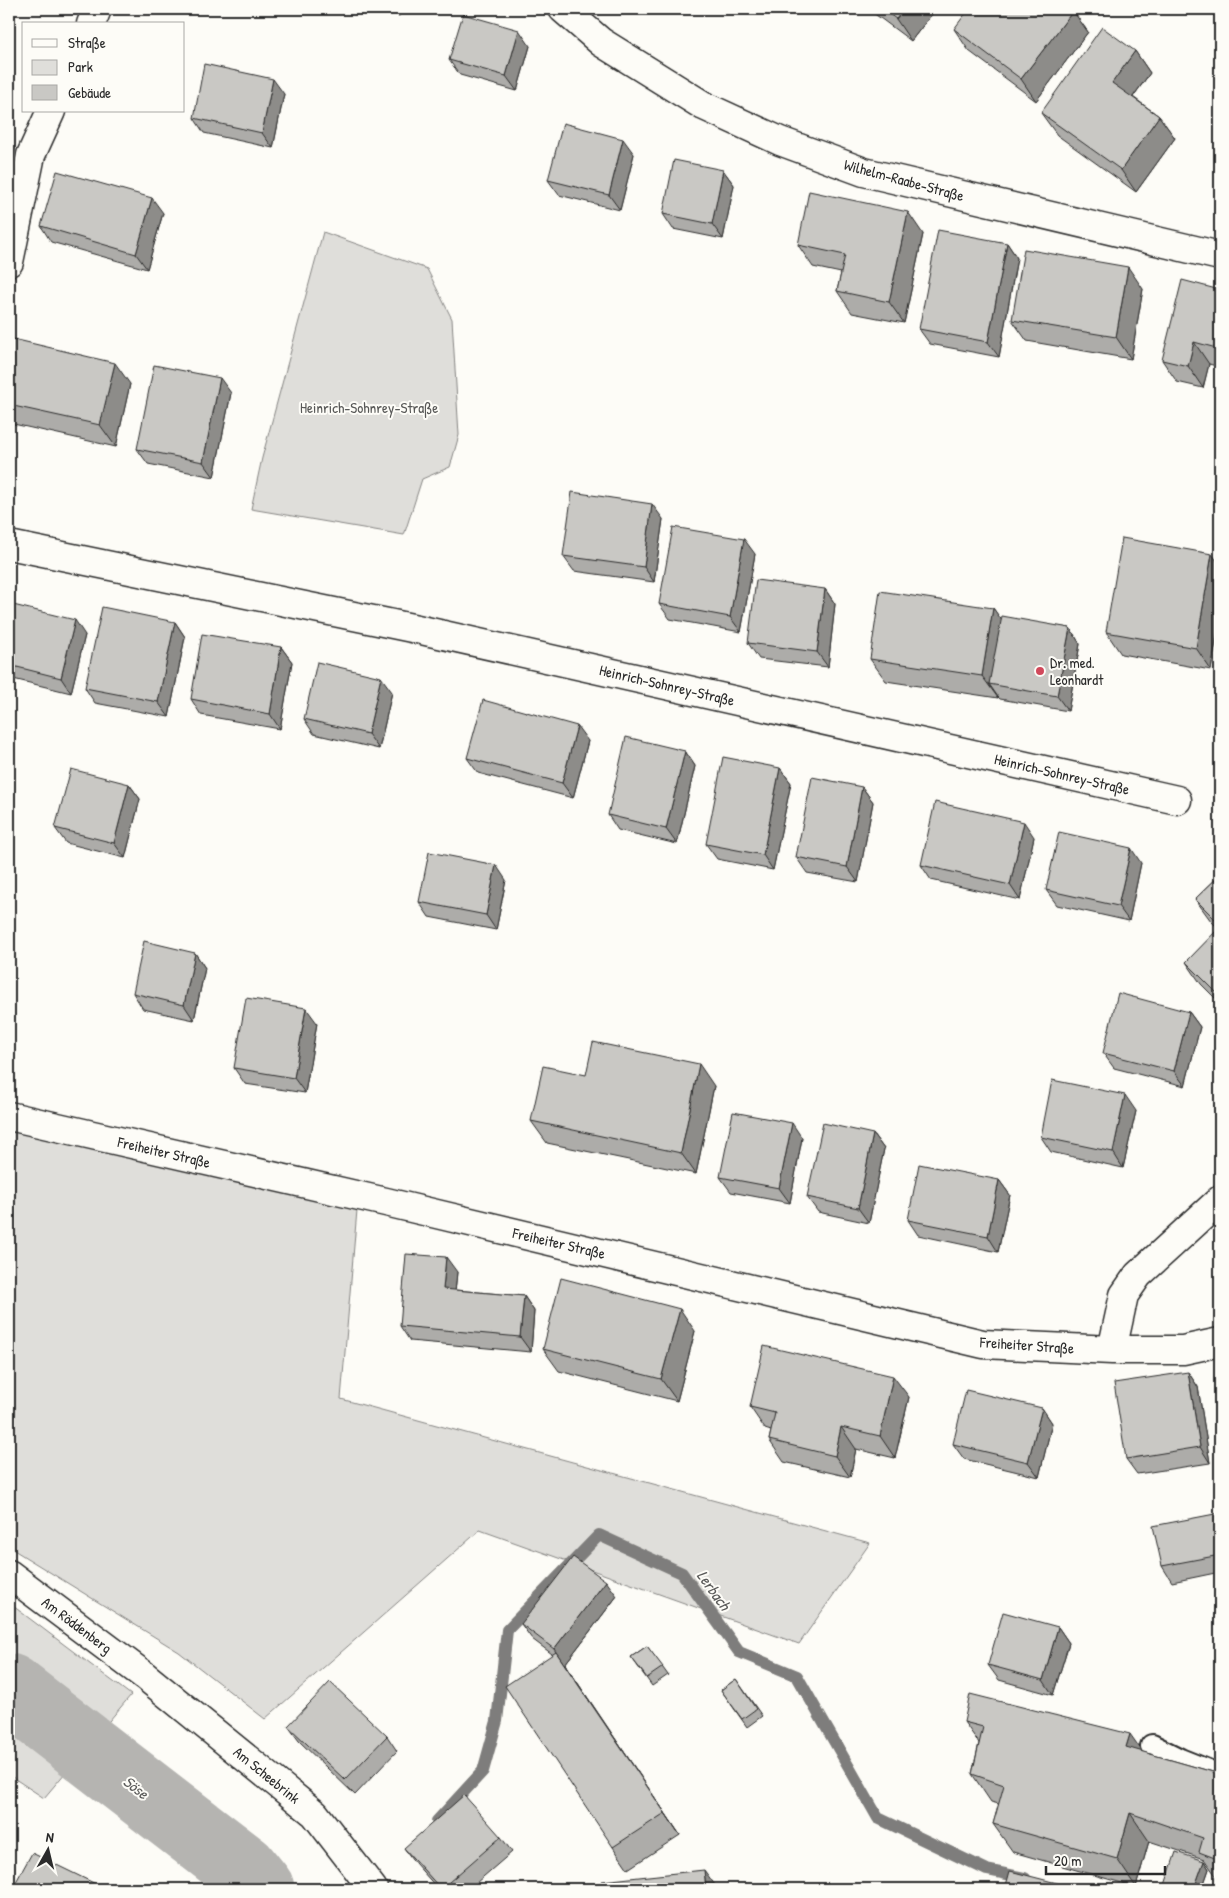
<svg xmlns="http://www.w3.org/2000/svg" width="1229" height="1898" viewBox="0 0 1229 1898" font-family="'Patrick Hand',sans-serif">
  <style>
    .green { fill: #dfdeda; stroke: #858482 }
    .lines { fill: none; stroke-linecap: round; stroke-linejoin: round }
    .stream { stroke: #7e7d7b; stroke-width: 12 }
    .river { stroke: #b5b4b1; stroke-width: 71 }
    .service-casing { stroke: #2b2b2b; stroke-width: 26 }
    .minor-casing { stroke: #2b2b2b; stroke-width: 31 }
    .secondary-casing { stroke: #2b2b2b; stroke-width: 31 }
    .service { stroke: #fdfcf7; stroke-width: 22 }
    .minor { stroke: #fdfcf7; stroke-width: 28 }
    .secondary { stroke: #fdfcf7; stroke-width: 28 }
    .wall { fill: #adaca9; stroke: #2b2b2b }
    .shaded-wall { fill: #8d8c89; stroke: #2b2b2b }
    .building { fill: #c9c8c4; stroke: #2b2b2b }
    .poi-dot { fill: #d1495b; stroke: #fdfcf7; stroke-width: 2 }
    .labels { text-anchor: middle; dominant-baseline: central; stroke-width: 4; stroke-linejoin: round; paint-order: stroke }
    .street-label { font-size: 15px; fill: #2b2b2b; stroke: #fdfcf7 }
    .park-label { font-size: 15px; fill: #585857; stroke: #fdfcf7 }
    .poi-label { font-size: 15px; fill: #2b2b2b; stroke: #fdfcf7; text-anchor: start }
    .water-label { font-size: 16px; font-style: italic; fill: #5b5b5a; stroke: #fdfcf7 }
  </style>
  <rect width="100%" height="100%" fill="#fdfcf7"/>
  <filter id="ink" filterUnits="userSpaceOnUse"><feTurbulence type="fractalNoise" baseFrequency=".02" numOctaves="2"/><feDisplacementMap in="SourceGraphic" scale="10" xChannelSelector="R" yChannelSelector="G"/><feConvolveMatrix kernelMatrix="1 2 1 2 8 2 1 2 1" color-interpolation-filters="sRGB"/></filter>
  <g filter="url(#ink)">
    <!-- green -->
    <path class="green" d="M323,232L427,269L452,319L459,435L450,467L422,479L404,535L251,509L262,458Z
      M9,1129L357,1210L341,1399L870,1543L799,1644L480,1530L265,1719L179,1652L9,1547Z
      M9,1603L131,1695L44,1798L9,1775Z"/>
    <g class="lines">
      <!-- stream -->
      <path class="stream" d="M437,1821L483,1771L497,1721L507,1630L599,1535L682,1573L739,1652L797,1676L878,1818L987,1870L1025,1878"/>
      <!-- river -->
      <path class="river" d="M9,1689L243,1869L259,1889"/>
      <!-- service casing -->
      <g class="service-casing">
        <path id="service" d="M1152,1746L1180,1760L1220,1776"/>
      </g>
      <!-- minor casing -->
      <g class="minor-casing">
        <path id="minor" d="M563,9L601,42L704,106L780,141L864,172L1220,256
          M91,24L97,9
          M9,262L31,155L51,111
          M9,545L417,629L1177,800
          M9,1116L386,1202L983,1344L1112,1350H1183L1220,1342
          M1112,1350L1124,1295L1138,1275L1220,1200"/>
      </g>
      <!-- secondary casing -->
      <g class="secondary-casing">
        <path id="secondary" d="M9,1574L145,1676L315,1814L373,1889"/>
      </g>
      <!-- service -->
      <use href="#service" class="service"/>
      <!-- minor -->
      <use href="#minor" class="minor"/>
      <!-- secondary -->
      <use href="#secondary" class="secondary"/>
    </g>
    <!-- wall -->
    <path class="wall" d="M383,9H402L399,16Z
      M868,9H936L911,41Z
      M1073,11L1088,32L1036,101L969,51L954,29Z
      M530,46L517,91L460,75L449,60Z
      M1135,51L1150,73L1133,97L1159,116L1175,138L1136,192L1057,135L1041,113Z
      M284,94L273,148L204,133L194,118Z
      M634,154L620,210L559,195L548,180Z
      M723,170L734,185L723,239L673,229L663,214Z
      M163,213L147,269L51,242L41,226Z
      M923,234L904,323L852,313L837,291L841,273L813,267L798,245Z
      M1007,243L1017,258L999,357L930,344L919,329Z
      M1143,289L1131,359L1027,341L1012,320Z
      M1220,290V367L1209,364L1203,388L1177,382L1162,360Z
      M9,338L130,384L116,447L9,423Z
      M231,393L214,477L148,464L137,449Z
      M663,519L654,582L574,571L563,556Z
      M755,554L741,632L670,619L659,604Z
      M1220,565V618L1211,670L1121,654L1106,632Z
      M825,589L835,604L828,667L759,659L748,643Z
      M9,604L85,635L71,693L9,678Z
      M993,608L1001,620L1070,628L1080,644L1068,711L1000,699L998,697V698L886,681L870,659Z
      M175,622L185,637L169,717L95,703L85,688Z
      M281,647L292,662L280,729L201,715L191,699Z
      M392,692L379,749L314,734L304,719Z
      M588,741L573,798L478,773L467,758Z
      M685,751L695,766L677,844L618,830L608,815Z
      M780,768L791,783L773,870L717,859L706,844Z
      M129,784L140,799L125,858L66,843L55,828Z
      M862,787L873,802L858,882L807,873L796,857Z
      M1034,837L1020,900L931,880L921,865Z
      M1141,863L1129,921L1057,905L1046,890Z
      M1220,875V1003L1201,984L1186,962L1219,929L1211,921L1195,899Z
      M506,880L496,930L429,917L419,902Z
      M195,953L205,968L194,1020L143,1009L133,993Z
      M1189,1012L1200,1027L1185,1086L1114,1068L1103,1053Z
      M317,1023L305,1093L245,1084L234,1068Z
      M586,1075L714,1086L696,1174L547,1143L531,1121Z
      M1136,1111L1123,1168L1051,1152L1041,1137Z
      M873,1134L884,1149L869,1223L818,1212L807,1197Z
      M802,1138L790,1203L731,1192L720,1177Z
      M999,1180L1010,1195L998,1252L918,1235L908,1220Z
      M457,1272L455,1290L524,1296L534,1311L531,1352L410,1341L400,1326Z
      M695,1331L677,1401L559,1371L543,1349Z
      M1188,1372L1198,1387L1210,1463L1137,1474L1126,1459Z
      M909,1397L895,1458L856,1449L850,1477L784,1462L769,1440L771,1431L765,1429L750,1407Z
      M1042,1408L1052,1423L1039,1477L964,1459L953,1444Z
      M1220,1513V1572L1172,1582L1162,1566Z
      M617,1596L565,1664L680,1835L628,1869L613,1847L552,1654L532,1639L521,1624Z
      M1058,1627L1069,1643L1053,1695L999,1680L988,1665Z
      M647,1646L668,1675L652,1686L631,1657Z
      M736,1679L762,1716L747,1727L721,1690Z
      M964,1722L1143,1752L1220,1774V1881L1219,1880L1204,1859L1149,1841L1136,1887L1013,1852L993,1824L999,1804L991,1802L972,1774L979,1743Z
      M288,1726L387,1736L397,1751L355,1795L299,1741Z
      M501,1837L512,1852L469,1889H438L415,1863L404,1848Z
      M1204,1861L1209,1869L1202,1889H1168L1165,1885Z"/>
    <!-- shaded-wall -->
    <path class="shaded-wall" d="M394,9H402L399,16Z
      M904,9H936L911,41L896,19Z
      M1073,11L1088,32L1036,101L1021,79Z
      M519,30L530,46L517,91L506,76Z
      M1135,51L1150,73L1127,105L1112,83Z
      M273,79L284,94L273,148L262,133Z
      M1159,116L1175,138L1136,192L1121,170Z
      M623,139L634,154L620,210L609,195Z
      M723,170L734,185L723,239L712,224Z
      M152,198L163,213L147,269L136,254Z
      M908,212L923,234L904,323L889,302Z
      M1007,243L1017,258L999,357L988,342Z
      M1128,267L1143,289L1131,359L1116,337Z
      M1194,342L1209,364L1203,388L1188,366Z
      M115,363L130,384L116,447L100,425Z
      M220,378L231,393L214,477L203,462Z
      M652,504L663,519L654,582L644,567Z
      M744,539L755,554L741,632L730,617Z
      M1212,554L1220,565V618L1211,670L1196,648Z
      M825,589L835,604L828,667L817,652Z
      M993,608L1008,629L989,684L998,697V698L982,676Z
      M75,620L85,635L71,693L61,678Z
      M175,622L185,637L169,717L158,702Z
      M1070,628L1080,644L1068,711L1057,696Z
      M281,647L292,662L280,729L270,714Z
      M381,677L392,692L379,749L368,734Z
      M577,726L588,741L573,798L562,783Z
      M685,751L695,766L677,844L666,829Z
      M780,768L791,783L773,870L763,855Z
      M129,784L140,799L125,858L114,843Z
      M862,787L873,802L858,882L847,867Z
      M1024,822L1034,837L1020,900L1010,885Z
      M1131,848L1141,863L1129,921L1118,906Z
      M496,865L506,880L496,930L486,915Z
      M195,953L205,968L194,1020L184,1005Z
      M306,1008L317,1023L305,1093L294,1078Z
      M1189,1012L1200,1027L1185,1086L1174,1071Z
      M699,1064L714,1086L696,1174L681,1153Z
      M1125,1095L1136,1111L1123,1168L1113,1152Z
      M792,1123L802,1138L790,1203L779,1188Z
      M873,1134L884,1149L869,1223L858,1208Z
      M999,1180L1010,1195L998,1252L988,1236Z
      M446,1257L457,1272L454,1304L443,1289Z
      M524,1296L534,1311L531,1352L520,1337Z
      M680,1309L695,1331L677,1401L661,1379Z
      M1188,1372L1198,1387L1210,1463L1200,1447Z
      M893,1376L909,1397L895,1458L880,1436Z
      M1042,1408L1052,1423L1039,1477L1028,1462Z
      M841,1427L856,1449L850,1477L835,1456Z
      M606,1581L617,1596L565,1664L680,1835L554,1649Z
      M1058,1627L1069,1643L1053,1695L1043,1680Z
      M1130,1734L1149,1761L1126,1747Z
      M1130,1813L1149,1841L1136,1887L1117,1859Z
      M1204,1861L1209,1869L1202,1889H1194Z
      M704,1870L715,1885V1889H706Z"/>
    <!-- building -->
    <path class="building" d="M882,9H904L896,19Z
      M969,9H1070L1073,11L1021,79L954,29Z
      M463,14L519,30L506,76L449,60Z
      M1102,27L1135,51L1112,83L1159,116L1121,170L1041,113Z
      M204,64L273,79L262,133L194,118Z
      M563,123L623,139L609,195L548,180Z
      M674,160L723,170L712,224L663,214Z
      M57,171L152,198L136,254L41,226Z
      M809,191L908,212L889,302L837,291L845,255L798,245Z
      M938,230L1007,243L988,342L919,329Z
      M1024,249L1128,267L1116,337L1012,320Z
      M1182,280L1220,290V349L1194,342L1188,366L1162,360Z
      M9,338L115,363L100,425L9,405Z
      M154,365L220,378L203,462L137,449Z
      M572,492L652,504L644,567L563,556Z
      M673,527L744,539L730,617L659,604Z
      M1122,538L1212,554L1196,648L1106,632Z
      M756,580L825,589L817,652L748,643Z
      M880,591L993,608L982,676L870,659Z
      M9,604L75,620L61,678L9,665Z
      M102,607L175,622L158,702L85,688Z
      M1002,616L1070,628L1057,696L989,684Z
      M202,634L281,647L270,714L191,699Z
      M317,662L381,677L368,734L304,719Z
      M483,700L577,726L562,783L467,758Z
      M626,737L685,751L666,829L608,815Z
      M723,757L780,768L763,855L706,844Z
      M71,769L129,784L114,843L55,828Z
      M812,777L862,787L847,867L796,857Z
      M935,802L1024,822L1010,885L921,865Z
      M1059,832L1131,848L1118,906L1046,890Z
      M429,852L496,865L486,915L419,902Z
      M1220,875V924L1195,899Z
      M1220,927V996L1186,962Z
      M144,941L195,953L184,1005L133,993Z
      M1118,993L1189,1012L1174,1071L1103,1053Z
      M246,998L306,1008L294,1078L234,1068Z
      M593,1042L699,1064L681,1153L531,1121L543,1066L586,1075Z
      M1052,1080L1125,1095L1113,1152L1041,1137Z
      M733,1112L792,1123L779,1188L720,1177Z
      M823,1123L873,1134L858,1208L807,1197Z
      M919,1164L999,1180L988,1236L908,1220Z
      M406,1254L446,1257L443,1289L524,1296L520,1337L400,1326Z
      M561,1278L680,1309L661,1379L543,1349Z
      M764,1346L893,1376L880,1436L841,1427L835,1456L769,1440L775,1413L750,1407Z
      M1188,1372L1200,1447L1126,1459L1114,1383Z
      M966,1390L1042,1408L1028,1462L953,1444Z
      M1220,1513V1555L1162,1566L1153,1526Z
      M573,1557L606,1581L554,1649L521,1624Z
      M1003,1612L1058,1627L1043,1680L988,1665Z
      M647,1646L663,1667L647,1678L631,1657Z
      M556,1652L665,1813L613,1847L505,1686Z
      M736,1679L756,1709L742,1719L721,1690Z
      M330,1682L387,1736L345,1780L288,1726Z
      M970,1694L1130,1734L1126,1747L1220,1774V1786L1218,1792L1220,1793V1860L1199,1852L1203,1838L1130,1813L1117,1859L993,1824L1004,1785L972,1774L983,1727L964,1722Z
      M464,1795L501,1837L441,1889L404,1848Z
      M1176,1852L1204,1861L1194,1889H1178L1165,1885Z
      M32,1853L106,1889H12Z
      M704,1870L706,1889H603L602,1881Z
      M1010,1871L1080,1889H1005Z"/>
  </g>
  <!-- markers -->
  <circle class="poi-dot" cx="1040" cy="671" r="5"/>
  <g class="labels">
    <!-- street labels -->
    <g class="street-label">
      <text transform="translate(904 180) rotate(15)">Wilhelm-Raabe-Straße</text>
      <text transform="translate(667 685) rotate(13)">Heinrich-Sohnrey-Straße</text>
      <text transform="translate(1062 774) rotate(13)">Heinrich-Sohnrey-Straße</text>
      <text transform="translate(164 1152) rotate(13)">Freiheiter Straße</text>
      <text transform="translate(559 1243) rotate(13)">Freiheiter Straße</text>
      <text transform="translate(1027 1345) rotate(4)">Freiheiter Straße</text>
      <text transform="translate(77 1625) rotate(37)">Am Röddenberg</text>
      <text transform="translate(267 1775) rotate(39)">Am Scheebrink</text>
    </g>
    <!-- park labels -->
    <g class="park-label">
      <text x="369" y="407">Heinrich-Sohnrey-Straße</text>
    </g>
    <!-- poi labels -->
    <g class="poi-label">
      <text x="1050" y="662">Dr. med.<tspan x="1050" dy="17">Leonhardt</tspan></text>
    </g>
    <!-- water labels -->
    <g class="water-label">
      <text transform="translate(714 1590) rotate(54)">Lerbach</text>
      <text transform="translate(136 1787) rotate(38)">Söse</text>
    </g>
  </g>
  <!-- margin -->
  <rect width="1229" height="1898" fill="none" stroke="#fdfcf7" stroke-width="30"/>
  <rect x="15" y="15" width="1199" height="1868" fill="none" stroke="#2b2b2b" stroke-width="2" filter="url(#ink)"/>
  <!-- legend -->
  <rect x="22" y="22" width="162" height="90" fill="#fdfcf7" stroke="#a9a8a5"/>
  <rect x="32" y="39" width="25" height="8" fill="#fdfcf7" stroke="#a9a8a5"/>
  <text x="68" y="48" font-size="15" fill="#2b2b2b">Straße</text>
  <rect x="32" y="60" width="25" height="15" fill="#dfdeda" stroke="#a9a8a5"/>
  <text x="68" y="72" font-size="15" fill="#2b2b2b">Park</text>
  <rect x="32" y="85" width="25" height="15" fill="#c9c8c4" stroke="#a9a8a5"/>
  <text x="68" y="98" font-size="15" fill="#2b2b2b">Gebäude</text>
  <!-- north arrow -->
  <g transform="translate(48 1850) rotate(8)" stroke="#fdfcf7" stroke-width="4" paint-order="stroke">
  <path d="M0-4L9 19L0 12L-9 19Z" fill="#2b2b2b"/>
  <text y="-8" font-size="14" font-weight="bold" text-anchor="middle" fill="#2b2b2b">N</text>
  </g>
  <!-- scale -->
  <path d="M1046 1866v8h119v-8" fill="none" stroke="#2b2b2b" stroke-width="2.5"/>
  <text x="1054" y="1866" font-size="15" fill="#2b2b2b" stroke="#fdfcf7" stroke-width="4" paint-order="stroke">20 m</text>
</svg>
